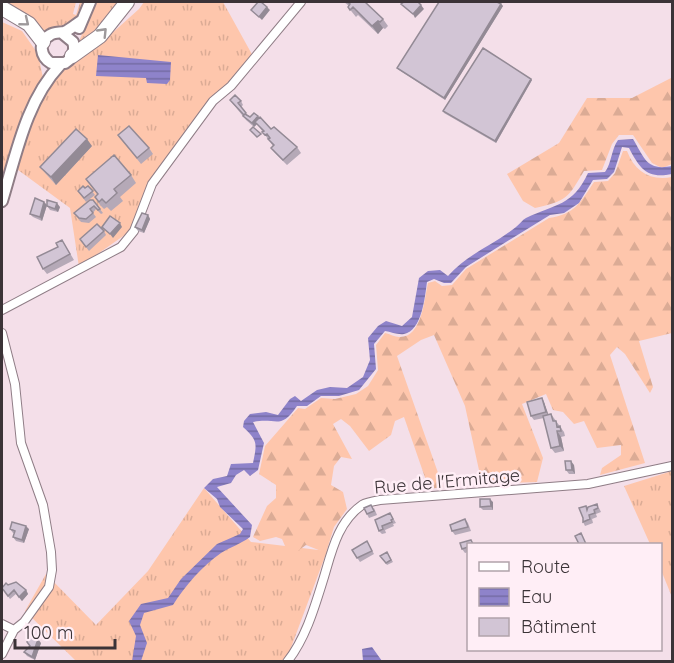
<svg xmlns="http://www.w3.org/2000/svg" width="674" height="663" viewBox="0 0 674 663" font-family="Quicksand,sans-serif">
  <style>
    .grass { fill: url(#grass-tufts) }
    .forest { fill: url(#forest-firs) }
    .water { fill: url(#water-rules) }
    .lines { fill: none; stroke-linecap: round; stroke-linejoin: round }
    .street-casing { stroke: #8f7d86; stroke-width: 10 }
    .secondary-casing { stroke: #8f7d86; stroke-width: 14 }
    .highway-casing { stroke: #8f7d86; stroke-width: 16 }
    .street { stroke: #fff; stroke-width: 8 }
    .secondary { stroke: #fff; stroke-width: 10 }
    .highway { stroke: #fff; stroke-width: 14 }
    .wall { fill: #b5a9b7 }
    .shaded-wall { fill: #938a95 }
    .building { fill: #d2c5d5; stroke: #938a95; stroke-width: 1.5 }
    .oneway { stroke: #9d999b }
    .labels { text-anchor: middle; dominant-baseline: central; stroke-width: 5; stroke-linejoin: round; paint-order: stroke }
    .street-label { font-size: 18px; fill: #3b3337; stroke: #ffeef6 }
  </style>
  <defs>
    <pattern id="grass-tufts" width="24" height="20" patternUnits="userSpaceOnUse" patternTransform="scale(1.5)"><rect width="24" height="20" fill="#fec6ac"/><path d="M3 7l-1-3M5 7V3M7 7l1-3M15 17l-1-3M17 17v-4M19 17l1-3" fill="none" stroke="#dbab95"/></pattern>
    <pattern id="forest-firs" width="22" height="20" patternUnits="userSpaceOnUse" patternTransform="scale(1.5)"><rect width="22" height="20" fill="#fec6ac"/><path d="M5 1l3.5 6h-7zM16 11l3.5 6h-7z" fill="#dbab95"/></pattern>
    <pattern id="water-rules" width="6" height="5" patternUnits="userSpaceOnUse" patternTransform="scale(1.5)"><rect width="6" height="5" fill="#8e83ca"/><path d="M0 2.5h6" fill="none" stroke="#756ca5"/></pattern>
  </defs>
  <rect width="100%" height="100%" fill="#f4dfe9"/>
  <!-- grass -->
  <path class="grass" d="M2,2H76L73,14L76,15L80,2H85C73,33 69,23 42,32Z
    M96,2H121L108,21L79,48L80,39Z
    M144,2H223L254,58L160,167L129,232L79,267L70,208L14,167L2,178V22L22,31L38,54L46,92L60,71L100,44L139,9Z
    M672,471V597L661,570L660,544H650L624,486Z
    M204,488L251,542L327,551L286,661H74L75,660L25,611L46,574L96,625L148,571Z"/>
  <!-- forest -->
  <path class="forest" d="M672,74V164L662,168L652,163L633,135H619L612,144L602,170L584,171C568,198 567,201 535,208L523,201L507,174L559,143L587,98H632L671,78Z
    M623,151H627C635,172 650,181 672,177V333L639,341L653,387L650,393L625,354L617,347L610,355L645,463L600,475L602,468L621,455V445L597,448L584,421L574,424L563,412L553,410L546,394L522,404L543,458L537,482L482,484L465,406L434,335L421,340L397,356L443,487L429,489L404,417L395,421L391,435L369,451L350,426L341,419L333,424L352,459L341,457L334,466L331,485L343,492L347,509L334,527L326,553L306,545L295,553H288L282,539L276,537L260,541L253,537L267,506L276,498V485L259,474L265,446L298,408L305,409L321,398L335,399L356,394L368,386L378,370L376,345L385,333C390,334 395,337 399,337C422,338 424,300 428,283L435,281L442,286L452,285L466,269L549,218C575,214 580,203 594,182L608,181L615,173Z"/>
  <!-- water -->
  <path class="water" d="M98,55L171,62L170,80L167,84L147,83L146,78L96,76Z
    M633,139C645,159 647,171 672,166V174C647,179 640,169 629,148L622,147L614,172L607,179L593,180L579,203L564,213L550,215L511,239L466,267L451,283H444L434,279L427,282C425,296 422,331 404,334C398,335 391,332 385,331L374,344L376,369L359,390L339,396H321L307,406H297C280,431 277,417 253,422L264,443L258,470L250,476L244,470L236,475L231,483L217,487L252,525L250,537C241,544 230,547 221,553C202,566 185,586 173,605L144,613L140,625L147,643L141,661H132L136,636L129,621L141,604L168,598L181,579L217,544L240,534L243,529L220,507L217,499L204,488L213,479L227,476L231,464L253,463C257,443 258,441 243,427L244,421L250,414L266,412L278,415L290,399L295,396L301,401L317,390L330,387L347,388L363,377L370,360L368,338L378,326L386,321L402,326L412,317L419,278L428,271L440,270L448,276C467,254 494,245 516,227C520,224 522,220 526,218C555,204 573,206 588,173L605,172C612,162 611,150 618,140Z
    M372,647L382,661H363L362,649Z"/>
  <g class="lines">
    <!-- street casing -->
    <g class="street-casing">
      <path id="street" d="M2,310L121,247L134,231L152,184L213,101L231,86L301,2
        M2,333L15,384L21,443L43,505L51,552L52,570L49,587L24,622L14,630L2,654
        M2,624L14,630
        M287,662C306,638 315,606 324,577C332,550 338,522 362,505C367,502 374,501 380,500L588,484L672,466"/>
    </g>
    <!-- secondary casing -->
    <g class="secondary-casing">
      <path id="secondary" d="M79,28L90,2
        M62,33L73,42C76,51 73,58 65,63H51C41,57 37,42 50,35C54,32 59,33 64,32C70,30 76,24 81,21
        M2,201C16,155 26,101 60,65"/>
    </g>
    <!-- highway casing -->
    <g class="highway-casing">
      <path id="highway" d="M2,8L29,24L43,42
        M72,56L100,36L127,2"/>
    </g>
    <!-- street -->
    <use href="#street" class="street"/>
    <!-- secondary -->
    <use href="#secondary" class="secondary"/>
    <!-- highway -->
    <use href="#highway" class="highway"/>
  </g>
  <!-- wall -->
  <path class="wall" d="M344,2H365L383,19L388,26L385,29L383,28L378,34L358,15L356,17L348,7L349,6Z
    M501,4L503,6L445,100L399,70L397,68Z
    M531,79L532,80L496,143L444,113L443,111Z
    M230,100L241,101L243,105L241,107L248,116L250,117L259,118L271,129L297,147L301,153L287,165L275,153L271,148L273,146L257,124L254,127L246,120Z
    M118,135L149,148L153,154L141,164Z
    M92,146L56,185L46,174L40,167Z
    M131,175L136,183L120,197L123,201L111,211L107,207L104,209L100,205L95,197L98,195L86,179Z
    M88,186L95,195L86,202L78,191L85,188Z
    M93,200L103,213L101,214L96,209L93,213L96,217L89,223L81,222L74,213Z
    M44,202L47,205L42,221L33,217L30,214Z
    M47,206L60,207L58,212L50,210Z
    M148,215L150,219L144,233L138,231L135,227Z
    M104,231L106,235L89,251L80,239Z
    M62,240L74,260L47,274L43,269Z
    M542,398L544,402L548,415L551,414L564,432L565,436L561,437L564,451L555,453L551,448L544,418L534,420L531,416Z
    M574,465L575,474H569L566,470Z
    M493,502V510H483L480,507Z
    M374,508L377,515L369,518L367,514Z
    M587,508H599L601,512L596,514L597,517L592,519L593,523L585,526L583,522V518Z
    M390,513L396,523L393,524L394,526L385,530L386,533L382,534L379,531Z
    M465,519L468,523L471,531L455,535L452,531Z
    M10,529H29L24,543L16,541L13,537L14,533H13Z
    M367,541L374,554L360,562L352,550Z
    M468,544V552L465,553L462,549Z
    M387,552L393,562L387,565L380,556Z
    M8,585L26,590L28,594L22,601L16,594L10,599L2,588Z
    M41,643L35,660L27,656L24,652L30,646Z"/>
  <!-- shaded-wall -->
  <path class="shaded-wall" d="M501,4L503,6L445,100L444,98Z
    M421,5L424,9L415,18L413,14Z
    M267,7L270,10L262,20L259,17Z
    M378,21L383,28L378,34L372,26Z
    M531,79L532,80L496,143L495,141Z
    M258,116L261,120L255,122L257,124L254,127L252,123Z
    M87,139L92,146L56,185L51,177Z
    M44,202L47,205L42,221L40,217Z
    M57,203L60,207L58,212L55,209Z
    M148,215L150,219L144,233L142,230Z
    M120,223L122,227L113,238L110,234Z
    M542,398L544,402L549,416L546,412Z
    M557,431L561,437L564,451L560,446Z
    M571,461L574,465L575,474L572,470Z
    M490,499L493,502V510L491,506Z
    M26,526L29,529L24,543L22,540Z
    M26,590L28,594L22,601L19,597Z
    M38,639L41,643L35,660L32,657Z"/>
  <!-- building -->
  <path class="building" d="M258,2H261L267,7L259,17L251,10Z
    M347,2H365L383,19L380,22L378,21L372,26L353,7L350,10L348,7L350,4Z
    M404,2H418L421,5L413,14L401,4Z
    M439,2H497L501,4L444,98L397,68Z
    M483,48L531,79L495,141L443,111Z
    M235,95L241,101L238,103L246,113L244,115L230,100Z
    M254,113L258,116L252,123L243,116L245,114L250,117Z
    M260,117L271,129L274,127L297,147L283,160L271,148L274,145L268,139L270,138L267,134L265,135L262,132L264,131L255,122Z
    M129,126L149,148L137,158L118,135Z
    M253,127L261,134L257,137L250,130Z
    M76,129L87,139L51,177L40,167Z
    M114,155L131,175L114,189L117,193L106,203L102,199L99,202L95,197L98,194L86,179Z
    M83,186L85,188L88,186L93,191L84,198L78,191Z
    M35,198L44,202L40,217L30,214Z
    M47,200L57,203L55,209L47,206Z
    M90,200H93L100,209L98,210L94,206L90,209L93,213L86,219L79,218L74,213Z
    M142,213L148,215L142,230L135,227Z
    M110,216L120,223L110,234L102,227Z
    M97,224L104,231L86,247L80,239Z
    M62,240L70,254L43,269L37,257L58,247L56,243Z
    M542,398L546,412L531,416L527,402Z
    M551,414L553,421H556L557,427L560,426L561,431H557L560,446L551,448L543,416Z
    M565,461H571L572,470H566Z
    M480,499H490L491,506L480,507Z
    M597,504L598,508L594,510L595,513L589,515L590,519L583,522V518L579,508L586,506L587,510L588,507Z
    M371,505L374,511L367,514L364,508Z
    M390,513L393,519L391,520L392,522L382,526L383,529L379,531L375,520Z
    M465,519L468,527L452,531L450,525Z
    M12,522L26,526L22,540L13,537L15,531L10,529Z
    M581,533L586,544H579L575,536Z
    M471,540L473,544H468V547L462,549L460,543Z
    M367,541L372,551L357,558L352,550Z
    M387,552L391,560L386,563L380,556Z
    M16,582L26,590L19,597L14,590L8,596L2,588L6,583L8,585Z
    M30,635L38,639L32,657L24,652L30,646L27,642Z"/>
  <!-- one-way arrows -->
  <defs><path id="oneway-chevron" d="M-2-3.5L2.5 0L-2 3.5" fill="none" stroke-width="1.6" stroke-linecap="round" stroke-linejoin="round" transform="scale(1.5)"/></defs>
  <g class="oneway">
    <use href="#oneway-chevron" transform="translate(25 22) rotate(39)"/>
    <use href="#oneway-chevron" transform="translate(103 32) rotate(-46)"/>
  </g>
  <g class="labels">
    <!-- street labels -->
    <g class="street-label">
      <text transform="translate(447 481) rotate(-5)">Rue de l'Ermitage</text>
    </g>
  </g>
  <!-- border -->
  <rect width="674" height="663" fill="none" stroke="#3b3337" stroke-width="6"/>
  <!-- legend -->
  <rect x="467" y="543" width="195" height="108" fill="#ffeef6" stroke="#b1a3aa" stroke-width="1.5"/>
  <rect x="479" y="562" width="30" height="9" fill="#ffffff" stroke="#b1a3aa" stroke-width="1.5"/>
  <text x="521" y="573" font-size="18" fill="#3b3337">Route</text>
  <rect x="479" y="588" width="30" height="18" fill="url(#water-rules)" stroke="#b1a3aa" stroke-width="1.5"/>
  <text x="521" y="603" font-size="18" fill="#3b3337">Eau</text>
  <rect x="479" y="618" width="30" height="18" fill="#d2c5d5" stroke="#b1a3aa" stroke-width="1.5"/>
  <text x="521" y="633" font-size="18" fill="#3b3337">Bâtiment</text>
  <!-- scale -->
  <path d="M15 639v9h100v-9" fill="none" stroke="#3b3337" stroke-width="3"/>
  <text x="24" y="639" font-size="18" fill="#3b3337" stroke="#ffeef6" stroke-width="4.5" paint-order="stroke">100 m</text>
</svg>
